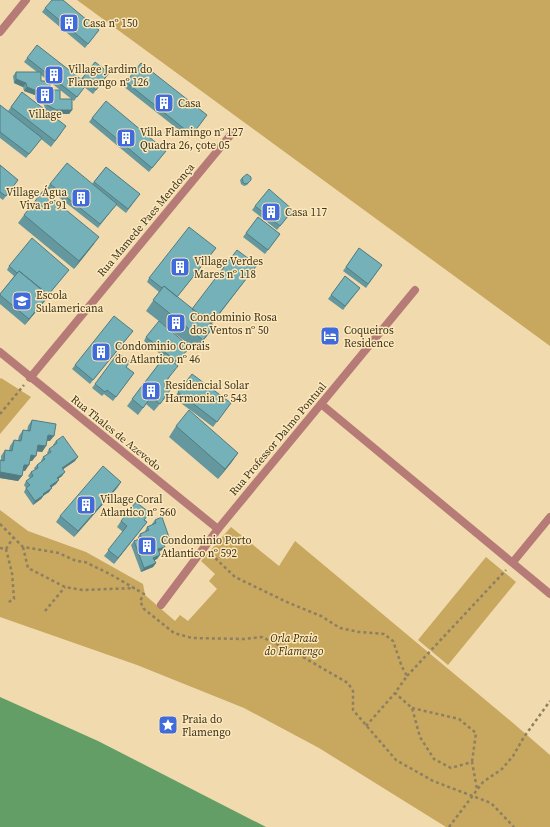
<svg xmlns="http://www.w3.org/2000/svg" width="550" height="827" viewBox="0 0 550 827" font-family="'Source Serif 4',serif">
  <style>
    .green { fill: #c8a75e }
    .water { fill: #629e65 }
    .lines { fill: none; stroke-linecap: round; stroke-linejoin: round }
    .path { stroke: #8d7f61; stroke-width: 2.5; stroke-dasharray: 3 3; stroke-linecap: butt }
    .minor { stroke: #b67b76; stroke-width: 8 }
    .tertiary { stroke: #b67b76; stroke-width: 8 }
    .wall { fill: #65989e; fill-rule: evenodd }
    .shaded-wall { fill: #527c81 }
    .building { fill: #75b1b8; stroke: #527c81 }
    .labels { text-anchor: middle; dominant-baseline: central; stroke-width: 3; stroke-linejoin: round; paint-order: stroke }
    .poi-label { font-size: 11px; fill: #3a3220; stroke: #fde8bb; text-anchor: start }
    .street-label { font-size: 11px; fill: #3a3220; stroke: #fde8bb }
    .park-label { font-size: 11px; font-style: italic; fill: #3b2c09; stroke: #fde8bb }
  </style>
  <rect width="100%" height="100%" fill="#f0daae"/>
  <!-- green -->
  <path class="green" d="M77,0H550V346Z
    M1,378L31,397L0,434V379Z
    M0,510L28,531L86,552L143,584L145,595L175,621L180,615L188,621L217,589L209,581L215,574L201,561L231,527L279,566L295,541L513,723L550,755V827H446L319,748L244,708L137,665L0,617Z
    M486,557L516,582L448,665L418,640Z"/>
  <!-- water -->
  <path class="water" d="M0,697L98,741L266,827H0Z"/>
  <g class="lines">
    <!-- path -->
    <path class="path" d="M0,414L24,385
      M0,524L23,547L59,553L76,561L85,562L110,574L144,594L140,601L144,609L174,633L192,638L244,639L262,637L303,657L348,683L353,691V710L396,760L433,781L491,803L514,827
      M23,547L28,568L65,587L83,590L135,588
      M0,548L6,549L12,573L14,599L7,603
      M6,549L13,538
      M211,554L235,577L289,603L321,616L340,628L359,632L384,634L393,641L402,667L407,676L395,693L412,708L420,737L434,759L451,768L472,762L477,789
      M45,611L65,587
      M407,676L506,570
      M412,708L459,719L476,733L472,762
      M366,726L395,693
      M449,827L483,782L502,769L513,756L524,737L550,701"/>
    <!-- minor -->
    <path class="minor" d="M0,32L26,0
      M30,378L233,132
      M321,404L415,290
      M513,562L550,517
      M161,605L218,529"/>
    <!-- tertiary -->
    <path class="tertiary" d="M0,352L218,529L321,404L550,594"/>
  </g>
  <!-- wall -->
  <path class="wall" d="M45,8L99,30L85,48L42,12Z
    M27,58L81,79L95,62L109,73L93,94L84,87L74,101L50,82V90L72,110L69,114H53L45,109L44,105L35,99V95L24,91L23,87L14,83L13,76L16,72H37L24,62ZM41,75L48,81H41Z
    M126,82L204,119L189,138L123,86Z
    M22,92L62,132L51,147L41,139L26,158L0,138V105L8,111Z
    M92,118L166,151L149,172L89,122Z
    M0,165L18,180L3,200L0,198Z
    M106,167L140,194L126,213L116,205L98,228L47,188L50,184H92Z
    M242,178L251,180L247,185L244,186L241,184L240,180Z
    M255,206L293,210L277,230L252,210Z
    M24,215L94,244L74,269L18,223Z
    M258,217L280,234L265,254L243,237Z
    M216,248L177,297L192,309L257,265L212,324L214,326L196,350L146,311L159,292L147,282L149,278Z
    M359,248L382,265L366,288L343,271Z
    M9,266L66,273L25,325L0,304V294L14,276L7,270Z
    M345,276L360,288L343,310L328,299Z
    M133,331L90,384L72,369L75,365Z
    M146,337L187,350L176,364L167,382L168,394L154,411L146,404L138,415L127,406L164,357L144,341Z
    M126,367L134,373L113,401L104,394L102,396L92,388L95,384Z
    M178,392L231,403L213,427L174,398Z
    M32,420L50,441H47L46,446L42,452L37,451L32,461H30L25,471H23L22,476L18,481L0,478V460L1,461V456L5,450H9L10,446L14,440H18L19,436L23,430L27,431L28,426Z
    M176,426L238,453L231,463L218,479L169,437Z
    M56,441L75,461L63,469L62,476L58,479L56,484L51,487L49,492L44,495L41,499L33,505L24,492L26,488L24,485L26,481L30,478L28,476L31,472L35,470L34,468L37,465L41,462V461L43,457L48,454L47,453L49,449L54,446L53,445Z
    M121,482L117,488L74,537L56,522L60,516Z
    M145,520L147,522L114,564L104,556L123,532L117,527L121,521Z
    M155,520L168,543L164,545L165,547L162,550L159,552L160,555L157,559L154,560L156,563L153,567L141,572L131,545L134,541L138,540V537L140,534L145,532V531L147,527L152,525V524Z"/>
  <!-- shaded-wall -->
  <path class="shaded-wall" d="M16,79L26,83L23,87L14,83Z
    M27,87L37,91L35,95L24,91Z
    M56,110H72L69,114H53Z
    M99,237L94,244L74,269L79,261Z
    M49,295L45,301L25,325L29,319Z
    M214,326L207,336L196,350L203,340Z
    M48,435L54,436L50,441L44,440Z
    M38,445L46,446L42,452L34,451Z
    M238,453L231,463L218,479L225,469Z
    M31,455L36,456L32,461H27Z
    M78,457L75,461L59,472L62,468Z
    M24,465H29L25,471L20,470Z
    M0,472L22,476L18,481L0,478Z
    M65,472L62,476L54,482L57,478Z
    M59,480L56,484L48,490L50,486Z
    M121,482L117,488L74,537L78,531Z
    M52,488L49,492L40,498L43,494Z
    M44,495L41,499L33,505L35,501Z
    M147,522L143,527L114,564L118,558Z
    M170,540L168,543L160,546L163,542Z
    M165,547L162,550L155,553L158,549Z
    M160,555L157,559L151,562L153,558Z
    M156,563L153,567L141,572L144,568Z"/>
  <!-- building -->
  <path class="building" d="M52,0H63L99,30L88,44L45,8Z
    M37,45L87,84L77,97L27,58Z
    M95,62L109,73L96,90L82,79Z
    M141,63L207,115L192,135L126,82Z
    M16,72H41V81H50V90H60V99H72V110H56L47,105V101L38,95L37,91L27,87L26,83L16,79Z
    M22,92L66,126L55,141L11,107Z
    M106,101L166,151L152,168L92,118Z
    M0,105L42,138L29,154L0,132Z
    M67,163L117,204L100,224L50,184Z
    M0,165L18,180L6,196L0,192Z
    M106,167L140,194L128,209L94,182Z
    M247,174L251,177V180L248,183L245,184L243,182L242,178Z
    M269,189L293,210L280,226L255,206Z
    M43,191L99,237L79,261L24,215Z
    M258,217L280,234L268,250L246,233Z
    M189,227L216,248L177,297L164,286L162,288L149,278Z
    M32,238L69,270L48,295L19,271L17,273L9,266Z
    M359,248L382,265L368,284L346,267Z
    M237,250L257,265L211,324L192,309Z
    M19,271L49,295L29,319L0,295V294Z
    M345,276L360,288L345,306L331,295Z
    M164,286L214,326L203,340L153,300Z
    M114,316L133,331L93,380L75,365Z
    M159,321L190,347L177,362L146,337Z
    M118,353L130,362L126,367L134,373L116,397L107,390L105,392L95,384Z
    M165,356L178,366L166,381L173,386L160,404L151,397L143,408L132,399Z
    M192,374L231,403L217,422L178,392Z
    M189,410L238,453L225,469L176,426Z
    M32,420L56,424L54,436L48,435L46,446L38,445L36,456L31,455L29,465H24L22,476L0,472V460L4,461L5,450L12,451L14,440L21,441L23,430L30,431Z
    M63,436L78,457L62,468L65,472L57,478L59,480L50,486L52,488L43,494L44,495L35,501L26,488L30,485L26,481L33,476L31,472L38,468L37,465L45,459L43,457L51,452L49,449L57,443L56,441Z
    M103,466L121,482L78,531L60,516Z
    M136,502L150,513L144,520L147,522L118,558L108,550L127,526L121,521Z
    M162,517L170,540L163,542L165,547L158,549L160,555L153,558L156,563L144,568L134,541L142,538L140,534L149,530L147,527L156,523L155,520Z"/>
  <!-- icons -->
  <defs>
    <g id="building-square" transform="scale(1)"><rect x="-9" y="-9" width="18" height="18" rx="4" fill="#406bdc" stroke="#fde8bb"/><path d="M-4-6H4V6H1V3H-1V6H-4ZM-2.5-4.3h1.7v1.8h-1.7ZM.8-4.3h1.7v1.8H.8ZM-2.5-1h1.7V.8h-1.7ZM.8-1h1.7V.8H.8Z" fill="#fff"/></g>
    <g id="school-square" transform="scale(1)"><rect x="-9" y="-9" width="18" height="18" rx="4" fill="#406bdc" stroke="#fde8bb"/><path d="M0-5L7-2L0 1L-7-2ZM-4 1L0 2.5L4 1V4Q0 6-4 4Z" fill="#fff"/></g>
    <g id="hotel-square" transform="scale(1)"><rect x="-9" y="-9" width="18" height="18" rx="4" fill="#406bdc" stroke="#fde8bb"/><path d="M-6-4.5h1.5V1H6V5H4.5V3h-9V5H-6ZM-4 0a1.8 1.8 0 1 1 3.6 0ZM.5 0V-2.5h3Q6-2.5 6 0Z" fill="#fff"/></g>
    <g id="sight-square" transform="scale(1)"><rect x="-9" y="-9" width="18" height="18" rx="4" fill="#406bdc" stroke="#fde8bb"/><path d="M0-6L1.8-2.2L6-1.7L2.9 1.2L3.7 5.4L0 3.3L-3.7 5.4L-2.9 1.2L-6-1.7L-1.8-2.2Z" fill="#fff"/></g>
  </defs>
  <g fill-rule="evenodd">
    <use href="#building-square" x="69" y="23"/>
    <use href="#building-square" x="54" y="75"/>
    <use href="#building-square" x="45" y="95"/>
    <use href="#building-square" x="164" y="103"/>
    <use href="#building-square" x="126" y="138"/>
    <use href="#building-square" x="81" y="198"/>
    <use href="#building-square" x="271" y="212"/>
    <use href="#building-square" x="180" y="267"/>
    <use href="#school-square" x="22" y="301"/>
    <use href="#building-square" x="176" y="323"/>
    <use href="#hotel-square" x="330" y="336"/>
    <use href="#building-square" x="101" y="352"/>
    <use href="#building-square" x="151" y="391"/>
    <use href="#building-square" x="86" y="505"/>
    <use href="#building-square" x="147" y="546"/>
    <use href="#sight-square" x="168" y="725"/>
  </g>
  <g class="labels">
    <!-- poi labels -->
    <g class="poi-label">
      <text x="83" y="23">Casa nº 150</text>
      <text x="68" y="69">Village Jardim do<tspan x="68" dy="13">Flamengo nº 126</tspan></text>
      <text x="178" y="103">Casa</text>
      <text x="45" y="114" text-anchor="middle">Village</text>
      <text x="140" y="132">Villa Flamingo nº 127<tspan x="140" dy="13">Quadra 26, çote 05</tspan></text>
      <text x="67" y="192" text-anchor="end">Village Água<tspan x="67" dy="13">Viva nº 91</tspan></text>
      <text x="285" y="212">Casa 117</text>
      <text x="194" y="261">Village Verdes<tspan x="194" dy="13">Mares nº 118</tspan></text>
      <text x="36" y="295">Escola<tspan x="36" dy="13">Sulamericana</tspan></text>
      <text x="190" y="317">Condominio Rosa<tspan x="190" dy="13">dos Ventos nº 50</tspan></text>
      <text x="344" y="330">Coqueiros<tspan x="344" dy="13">Residence</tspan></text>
      <text x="115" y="346">Condominio Corais<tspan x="115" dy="13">do Atlantico nº 46</tspan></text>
      <text x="165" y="385">Residencial Solar<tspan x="165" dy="13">Harmonia nº 543</tspan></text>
      <text x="100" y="499">Village Coral<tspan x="100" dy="13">Atlantico nº 560</tspan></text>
      <text x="161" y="540">Condominio Porto<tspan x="161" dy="13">Atlantico nº 592</tspan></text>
      <text x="182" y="719">Praia do<tspan x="182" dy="13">Flamengo</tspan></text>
    </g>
    <!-- street labels -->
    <g class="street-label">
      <text transform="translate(146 220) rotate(-50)">Rua Mamede Paes Mendonça</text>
      <text transform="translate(116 433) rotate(39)">Rua Thales de Azevedo</text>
      <text transform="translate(278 439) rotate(-50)">Rua Professor Dalmo Pontual</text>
    </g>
    <!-- park labels -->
    <g class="park-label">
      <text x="294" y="638">Orla Praia<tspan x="294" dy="13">do Flamengo</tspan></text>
    </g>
  </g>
</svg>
